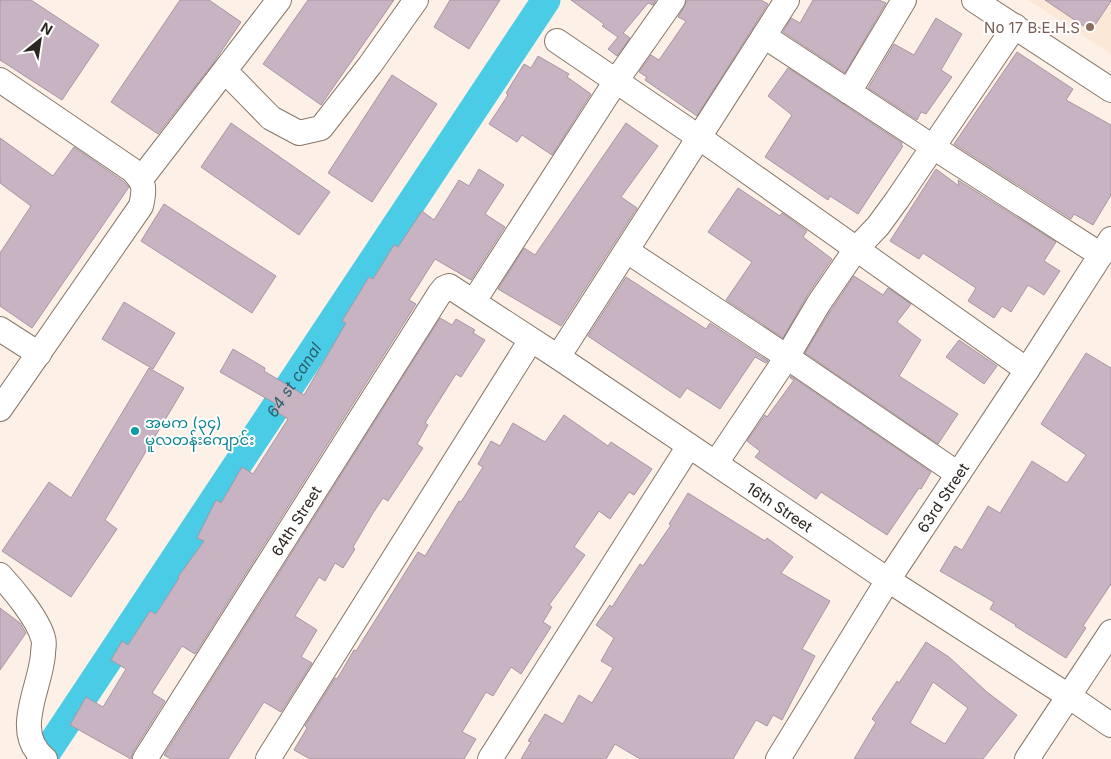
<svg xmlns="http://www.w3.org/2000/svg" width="1111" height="759" viewBox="0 0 1111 759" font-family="Inter,'Noto Sans Myanmar',sans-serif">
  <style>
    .built { fill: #fce8d6 }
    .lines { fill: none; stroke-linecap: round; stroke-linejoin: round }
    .canal { stroke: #4bcce6; stroke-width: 29 }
    .building { fill: #c7b3c1; stroke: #a996a3; fill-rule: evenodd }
    .street-casing { stroke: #877667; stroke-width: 26 }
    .street { stroke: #fff; stroke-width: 24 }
    .education-dot { fill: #8d6e63; stroke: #fff; stroke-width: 2 }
    .culture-dot { fill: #0f9aa8; stroke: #fff; stroke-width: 2 }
    .labels { text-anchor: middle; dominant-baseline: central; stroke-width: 4; stroke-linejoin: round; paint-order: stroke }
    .education-label { font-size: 15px; fill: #785e54; stroke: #fff; text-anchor: end }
    .culture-label { font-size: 15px; fill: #0d838f; stroke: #fff; text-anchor: start }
    .street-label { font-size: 15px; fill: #2d2620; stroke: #fff }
    .water-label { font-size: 16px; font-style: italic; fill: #2c606c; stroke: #fff }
  </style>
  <rect width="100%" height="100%" fill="#fdf1e7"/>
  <!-- built -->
  <path class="built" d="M1028,0H1111V54Z"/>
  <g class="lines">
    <!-- canal -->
    <path class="canal" id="s1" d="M42,759L546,0"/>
  </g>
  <!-- building -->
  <path class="building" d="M0,0H31L99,45L62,100L0,60Z
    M180,0H209L241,22L212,65L158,134L111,102Z
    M308,0H394L321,105L263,64Z
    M450,0H500L469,49L434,27Z
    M571,0H656L653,5L648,3L623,33L630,38L617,56L608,49L618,37L602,26L604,24Z
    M687,0H761L768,4L697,116L645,80L647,77L639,72L651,55L659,60L686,21L678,17L684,7Z
    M813,0H879L886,3L845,73L783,32L791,18L800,23Z
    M1045,0H1111V1L1091,31Z
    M936,18L962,34L941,70L952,77L926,114L921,112L917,120L868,88L894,44L914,55Z
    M1017,52L1073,89L1066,100L1111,125V195L1093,225L1074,214L1071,219L954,144Z
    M538,56L569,74L567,77L591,94L552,155L522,135L517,142L489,124L508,95L506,93L524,64L531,68Z
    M788,68L902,143L901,145L903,146L858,214L830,196L828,200L765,157L792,115L768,96Z
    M392,75L437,104L372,202L328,173Z
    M231,123L330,192L299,235L201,167Z
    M626,123L658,146L621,197L637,208L561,326L498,289L524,248L535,255Z
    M0,138L53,176L74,147L123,181L129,187L32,328L0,306V253L31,206L0,183Z
    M479,169L504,185L485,214L505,227L471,280L435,259L409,300L416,304L195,654L182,646L152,693L165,701L133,752L131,759L70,725L86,697L103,707L126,669L111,660L122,641L128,645L150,611L156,614L179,578L178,577L204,541L197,538L216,500L221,503L242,467L253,474L288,419L273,410L276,404L220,372L233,349L265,368L264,371L304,395L346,323L342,321L369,277L373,279L394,245L398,247L422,211L434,220L459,180L469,186Z
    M936,169L959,186L958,180L1056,242L1044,261L1060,271L1044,295L1028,285L1011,312L1002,306L994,318L968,301L976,288L923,253L919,259L890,241Z
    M738,188L780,216L782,213L807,231L803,237L832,259L807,296L783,338L726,300L752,262L708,232Z
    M164,204L276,276L252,313L141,241Z
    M854,276L883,295L888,288L911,304L897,322L921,340L899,376L958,414L938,444L805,353L831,310Z
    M626,277L706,329L710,323L768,361L766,363L755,357L720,409L687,388L680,398L588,336Z
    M124,302L175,333L153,369L102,339Z
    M440,318L452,325L456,319L475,330L473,333L485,340L461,377L456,374L425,423L428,425L417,444L423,448L388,501L383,498L373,513L353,547L355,549L343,568L335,563L325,581L319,577L295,616L317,630L301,657L312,663L281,712L264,702L228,759H171L164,755Z
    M959,340L997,366L984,384L946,357Z
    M1086,353L1111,368V584L1083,626L1086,628L1066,658L1015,626L1016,625L990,609L994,602L940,571L955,546L962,550L988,506L1000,513L1032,461L1067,483L1086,455L1041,424Z
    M149,368L184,388L105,520L117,529L71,597L2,551L49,482L71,498Z
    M791,376L931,472L921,489L919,488L887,535L821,492L816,499L755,457L760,451L747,441L765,415L767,417L794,380L790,378Z
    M564,415L608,446L611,442L652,469L634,495L629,492L610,519L599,511L574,547L585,555L549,605L552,607L543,622L551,627L521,674L511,667L493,696L486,692L462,732L476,739L464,759H310L294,750L307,728L305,726L335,678L337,679L354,650L356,651L418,552L425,556L459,501L461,502L483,467L478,464L491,441L500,446L513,423L545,442Z
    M688,493L765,541L767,538L793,557L781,573L830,601L802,649L815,656L782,720L773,715L767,726L756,720L733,759H640L615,744L606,759H521L531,742L528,741L545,714L563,724L579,695L592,703L613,668L601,661L614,638L596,625L610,605L612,607L640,564L643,566L671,525L669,524Z
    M0,608L20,623L26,633L0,670Z
    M926,642L949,657L987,692L1017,715L983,759H854L876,722L872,719L897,681L899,683ZM933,682L968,708L945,744L910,723Z"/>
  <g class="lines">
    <!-- street casing -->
    <g class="street-casing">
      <g id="street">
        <path d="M974,0L1111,90"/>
        <path d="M764,36L933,147L1101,255"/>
        <path d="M557,41L700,138L1027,370"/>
        <path d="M225,71L271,118L299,133L321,128L370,65L416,0"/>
        <path d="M0,80L132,170C145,183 145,188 141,206L0,409"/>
        <path d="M849,92L904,0"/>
        <path d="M141,179L279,0"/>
        <path d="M627,251L787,357L958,474"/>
        <path d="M474,301L616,81L673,0"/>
        <path d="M0,329L39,354"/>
        <path d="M558,357L787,0"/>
        <path d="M716,463L787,357L819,303L856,249L878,226L897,200L1015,26"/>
        <path d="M0,575C14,590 38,619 43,638C45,643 43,649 43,654C41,687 11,733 45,759"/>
        <path id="s2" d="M145,759L440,293L444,288L449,286L558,357L888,580L1070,697L1111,725"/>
        <path d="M268,759L531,340"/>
        <path d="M490,759L689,446"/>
        <path id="s3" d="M778,759L888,580L1027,370L1111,239"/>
        <path d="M1027,759L1111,632"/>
      </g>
    </g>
    <!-- street -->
    <use href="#street" class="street"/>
  </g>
  <!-- markers -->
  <circle class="education-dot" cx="1090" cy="27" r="5"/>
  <circle class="culture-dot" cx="135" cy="431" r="5"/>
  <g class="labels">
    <!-- education labels -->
    <g class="education-label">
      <text x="1080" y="27">No 17 B.E.H.S</text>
    </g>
    <!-- culture labels -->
    <g class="culture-label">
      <text x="145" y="422">အမက (၃၄)<tspan x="145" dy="17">မူလတန်းကျောင်း</tspan></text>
    </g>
    <!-- street labels -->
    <g class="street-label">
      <text stroke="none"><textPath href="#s3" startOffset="309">63rd Street</textPath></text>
      <text stroke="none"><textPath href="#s2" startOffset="961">16th Street</textPath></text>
      <text stroke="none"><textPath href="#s2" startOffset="282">64th Street</textPath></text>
    </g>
    <!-- water labels -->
    <g class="water-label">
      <text stroke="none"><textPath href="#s1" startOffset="455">64 st canal</textPath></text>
    </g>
  </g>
  <!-- north arrow -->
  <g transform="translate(40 40) rotate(30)" stroke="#ffffff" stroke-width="4" paint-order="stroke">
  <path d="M0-4L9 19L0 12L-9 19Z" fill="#2d2620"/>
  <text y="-8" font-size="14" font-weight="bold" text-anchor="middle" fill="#2d2620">N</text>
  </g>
</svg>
